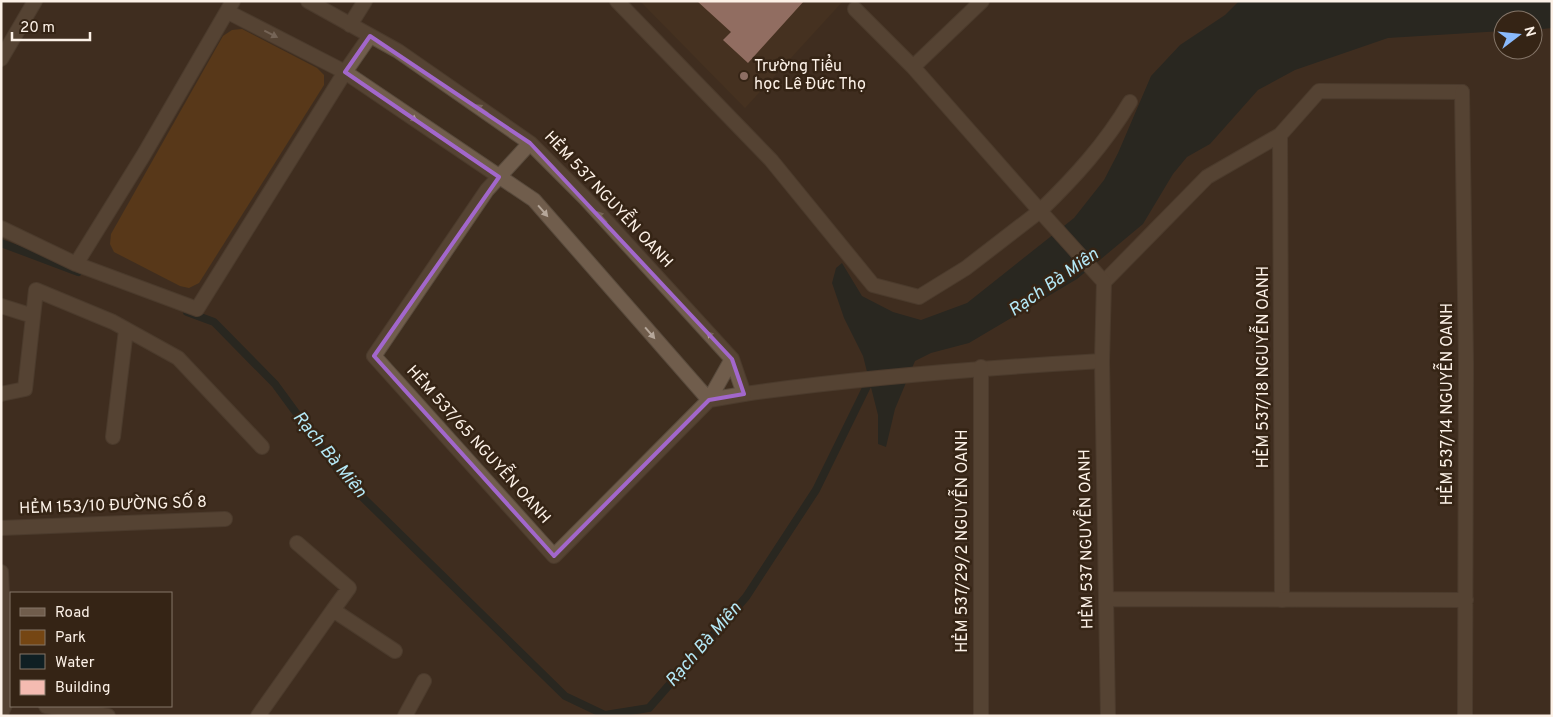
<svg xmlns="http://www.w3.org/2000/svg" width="1553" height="717" viewBox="0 0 1553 717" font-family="Overpass,sans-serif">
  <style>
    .built { fill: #4d3622 }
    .green { fill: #754613 }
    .water { fill: #0f1f23 }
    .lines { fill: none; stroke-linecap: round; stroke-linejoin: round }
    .stream { stroke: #0f1f23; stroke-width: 8 }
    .building { fill: #f4bbb1 }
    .service-casing { stroke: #594b3d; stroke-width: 16 }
    .minor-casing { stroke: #594b3d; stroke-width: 16 }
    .service { stroke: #705d4c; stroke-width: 14 }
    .minor { stroke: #705d4c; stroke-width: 14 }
    .oneway { fill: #b6a79a }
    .marked { fill: none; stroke: #a267cb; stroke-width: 4; stroke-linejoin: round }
    .education-dot { fill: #8d6e63; stroke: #352415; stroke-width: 2 }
    .labels { text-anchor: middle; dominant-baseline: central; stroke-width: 5; stroke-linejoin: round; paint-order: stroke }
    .poi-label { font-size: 16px; fill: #fcf1e7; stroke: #352415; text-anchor: start }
    .street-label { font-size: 16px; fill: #fcf1e7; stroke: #352415 }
    .water-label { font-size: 18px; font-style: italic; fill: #b4e8f6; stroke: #352415 }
  </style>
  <rect width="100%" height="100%" fill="#3f2e1f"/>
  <!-- built -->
  <path class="built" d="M640,1H843L745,108Z"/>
  <!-- green -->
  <path class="green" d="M242,29L317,68L324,75V85L199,283L189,288L180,286L114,252L110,244L111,234L223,36L232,30Z"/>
  <!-- water -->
  <path class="water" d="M1239,1H1552V28L1533,30V20H1503V31L1388,38L1295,70L1258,90L1210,144L1187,157L1173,174L1143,224L1077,279L969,343L931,353L915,361L895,409L886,447L878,444V415L863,356L844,318L832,283L836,268L842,263L862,296L893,312L921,320L967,303L1074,218L1104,180L1118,153L1151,76L1180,45L1225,15Z"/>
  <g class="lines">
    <!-- stream -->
    <path class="stream" d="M1,243L78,272
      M187,312L214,322L275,384L346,481L565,696L605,715L649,708L746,597L816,490L871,378"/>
  </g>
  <!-- building -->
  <path class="building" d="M697,1H804L748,63L723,40L731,32Z"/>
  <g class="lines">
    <!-- service casing -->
    <g class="service-casing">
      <path id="service" d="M1280,135L1282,600
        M1104,282L1207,177L1280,135L1319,91L1462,92
        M744,394C864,377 981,368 1102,361"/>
    </g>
    <!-- minor casing -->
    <g class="minor-casing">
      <path id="minor" d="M617,1L771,160L873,285L919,297L966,268L1040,211L1104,282L1102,361L1108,716
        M855,9L913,67L1040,211C1075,177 1105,144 1130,102
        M228,12L345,72L534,200L709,400L744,394L732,359L585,198L530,143L398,51L308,1
        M350,25L365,1
        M1,59L35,1
        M913,67L982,1
        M1462,92L1466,364L1465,716
        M530,143L487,190L374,356L554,556L709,400L732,359
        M1,228L76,264L197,309L345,72L370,36
        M76,264L143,156L233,1
        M1,306L33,316
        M1,394L25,389L36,290L113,322L178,358L262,447
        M113,437L126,330
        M1,528L225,519
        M297,543L349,588L333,610L395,651
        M1,572L7,700L1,714
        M1106,599L1466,600
        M46,706L108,716
        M258,716L333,610
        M405,716L424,681
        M981,716V367"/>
    </g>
    <!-- service -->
    <use href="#service" class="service"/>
    <!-- minor -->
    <use href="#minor" class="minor"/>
  </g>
  <!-- one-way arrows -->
  <defs><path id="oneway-solid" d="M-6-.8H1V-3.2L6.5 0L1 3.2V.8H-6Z" transform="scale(1.25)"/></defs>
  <g class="oneway">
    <use href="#oneway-solid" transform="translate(271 34) rotate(27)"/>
    <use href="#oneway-solid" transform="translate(482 109) rotate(-145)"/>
    <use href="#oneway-solid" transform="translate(411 117) rotate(34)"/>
    <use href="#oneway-solid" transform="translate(543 211) rotate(49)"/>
    <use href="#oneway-solid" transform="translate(602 217) rotate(-132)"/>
    <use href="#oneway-solid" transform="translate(650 333) rotate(49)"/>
    <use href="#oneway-solid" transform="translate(712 337) rotate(-132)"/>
  </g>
  <!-- marked area -->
  <path d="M0 0H1553V717H0ZM370,36L530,143L732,359L744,394L709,400L554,556L374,356L499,177L345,72Z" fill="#3f2e1f" fill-opacity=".55" fill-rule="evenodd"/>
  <path class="marked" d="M370,36L530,143L732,359L744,394L709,400L554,556L374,356L499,177L345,72Z"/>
  <!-- markers -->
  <circle class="education-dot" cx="744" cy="76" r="5"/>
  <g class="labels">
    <!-- poi labels -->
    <g class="poi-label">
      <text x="754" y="67">Trường Tiểu<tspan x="754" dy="18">học Lê Đức Thọ</tspan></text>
    </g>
    <!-- street labels -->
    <g class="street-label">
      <text transform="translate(608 200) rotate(47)">HẺM 537 NGUYỄN OANH</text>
      <text transform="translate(1264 367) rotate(-90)">HẺM 537/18 NGUYỄN OANH</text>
      <text transform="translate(1448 404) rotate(-90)">HẺM 537/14 NGUYỄN OANH</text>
      <text transform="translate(478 445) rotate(48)">HẺM 537/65 NGUYỄN OANH</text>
      <text transform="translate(113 506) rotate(-2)">HẺM 153/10 ĐƯỜNG SỐ 8</text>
      <text transform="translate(1087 539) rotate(-91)">HẺM 537 NGUYỄN OANH</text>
      <text transform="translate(963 541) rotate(-90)">HẺM 537/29/2 NGUYỄN OANH</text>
    </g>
    <!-- water labels -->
    <g class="water-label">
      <text transform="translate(1054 283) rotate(-35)">Rạch Bà Miên</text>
      <text transform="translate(329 455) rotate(51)">Rạch Bà Miên</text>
      <text transform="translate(704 645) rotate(-49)">Rạch Bà Miên</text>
    </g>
  </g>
  <!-- border -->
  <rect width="1553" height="717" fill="none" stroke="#fcf1e7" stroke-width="5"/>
  <!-- legend -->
  <rect x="10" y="592" width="162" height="115" fill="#352415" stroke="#857669"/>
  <rect x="20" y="608" width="25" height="8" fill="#705d4c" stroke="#857669"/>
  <text x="55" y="617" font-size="15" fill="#fcf1e7">Road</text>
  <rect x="20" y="630" width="25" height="15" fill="#754613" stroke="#857669"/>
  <text x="55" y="642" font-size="15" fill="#fcf1e7">Park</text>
  <rect x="20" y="654" width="25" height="15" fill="#0f1f23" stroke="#857669"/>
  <text x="55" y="667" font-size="15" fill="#fcf1e7">Water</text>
  <rect x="20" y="680" width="25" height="15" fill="#f4bbb1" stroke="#857669"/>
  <text x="55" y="692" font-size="15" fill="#fcf1e7">Building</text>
  <!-- north arrow -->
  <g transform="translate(1518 35) rotate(74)"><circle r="24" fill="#352415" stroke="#857669"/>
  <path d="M0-4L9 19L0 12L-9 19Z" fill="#8abafc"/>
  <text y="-8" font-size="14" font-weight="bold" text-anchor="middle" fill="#fcf1e7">N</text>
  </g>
  <!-- scale -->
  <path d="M12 32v8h78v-8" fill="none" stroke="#fcf1e7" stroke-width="2.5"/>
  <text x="20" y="32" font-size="15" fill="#fcf1e7" stroke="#352415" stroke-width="4" paint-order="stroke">20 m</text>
</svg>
